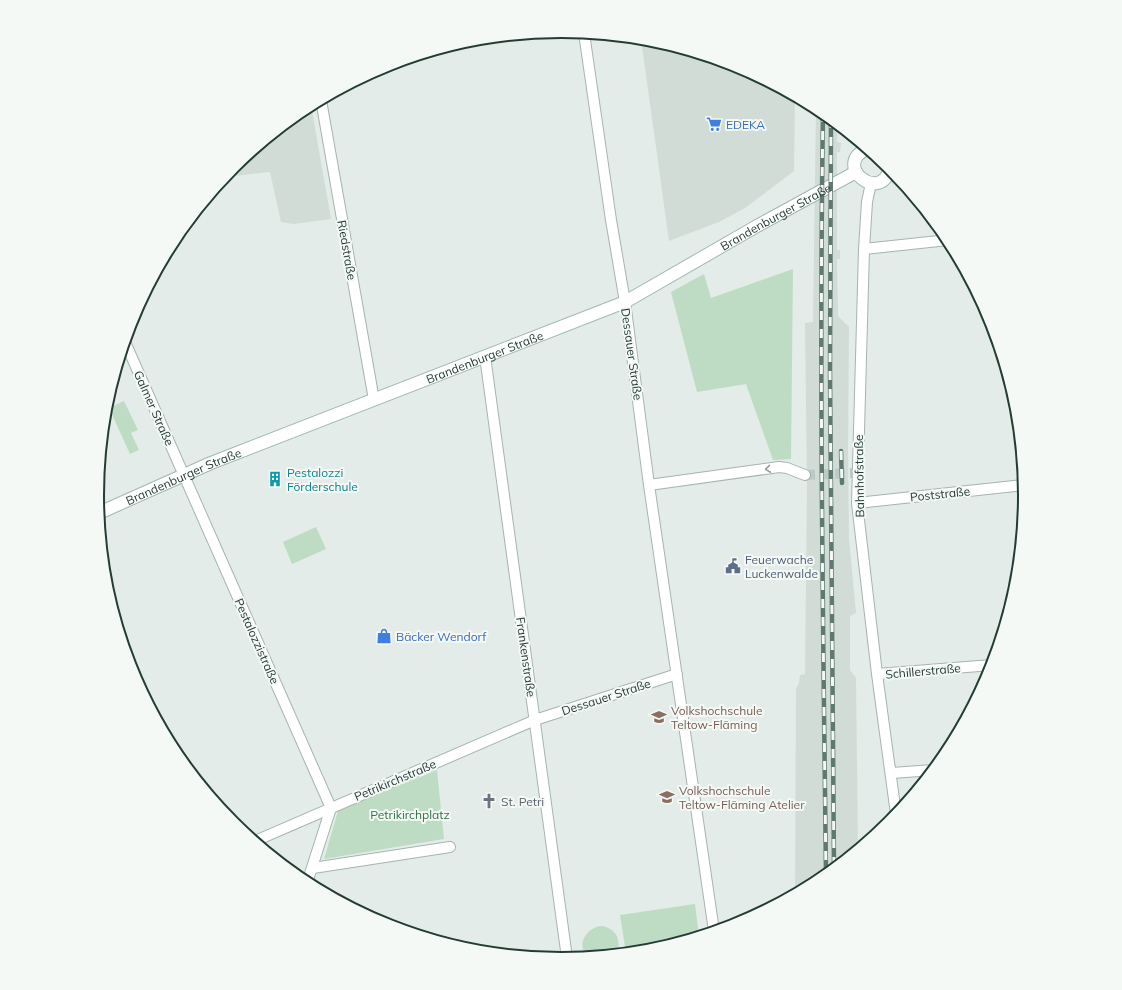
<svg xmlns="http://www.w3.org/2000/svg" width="1122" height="990" viewBox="0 0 1122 990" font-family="Mulish,sans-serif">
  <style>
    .built { fill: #d1dcd7 }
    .green { fill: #bedcc4 }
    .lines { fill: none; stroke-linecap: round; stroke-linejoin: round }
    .street-tunnel { stroke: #bdc9c4; stroke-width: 10; stroke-dasharray: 10 5; stroke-linecap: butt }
    .street-casing { stroke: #a6b4af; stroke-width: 12 }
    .secondary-casing { stroke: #a2b7af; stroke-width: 14 }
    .street { stroke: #fff; stroke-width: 10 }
    .secondary { stroke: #fff; stroke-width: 12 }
    .rail-casing { stroke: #5f7870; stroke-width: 4.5 }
    .rail { stroke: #f4f9f6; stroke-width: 3; stroke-dasharray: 9; stroke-linecap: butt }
    .oneway { stroke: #929e9a }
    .labels { text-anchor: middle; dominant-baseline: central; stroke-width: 4; stroke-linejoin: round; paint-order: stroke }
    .shop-label { font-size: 12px; fill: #366cbe; stroke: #f4f9f6; text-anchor: start }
    .street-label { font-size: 12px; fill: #243c35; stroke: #f4f9f6 }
    .culture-label { font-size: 12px; fill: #0d838f; stroke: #f4f9f6; text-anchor: start }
    .service-label { font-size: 12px; fill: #4e5e75; stroke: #f4f9f6; text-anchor: start }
    .education-label { font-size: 12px; fill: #785e54; stroke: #f4f9f6; text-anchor: start }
    .worship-label { font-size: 12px; fill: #5b616d; stroke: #f4f9f6; text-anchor: start }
    .park-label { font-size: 12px; fill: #307147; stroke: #f4f9f6 }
    .rim { fill: none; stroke: #243c35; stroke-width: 2 }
  </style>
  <rect width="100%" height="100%" fill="#e3ece8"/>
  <!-- built -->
  <path class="built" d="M641,39L652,40L739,66L795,96L794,171L745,208L719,222L669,241Z
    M311,105L331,219L294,224L281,222L270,172L224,177L233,167L303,109Z
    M816,107L838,125L837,142L841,143L840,152H837V250H840V259H837L838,316L849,327L848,451L849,538L856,613L850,616V670L856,678L858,848L819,881L795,894L796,689L799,683L800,675L805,674L807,484L805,323L813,322Z"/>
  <!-- green -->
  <path class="green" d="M793,269L791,459L773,460L746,384L697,392L671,292L704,274L711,298Z
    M124,401L138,430L131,433L139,450L130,454L109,408Z
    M316,527L326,549L292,564L283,542Z
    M437,770L444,839L324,859L338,811Z
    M695,904L699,936L651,950L626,953L620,915Z
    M600,926C615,927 622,939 617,953L586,956C577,943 586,929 600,926Z"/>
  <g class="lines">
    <!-- street-tunnel -->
    <path class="street-tunnel" d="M805,475L857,473"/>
    <!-- street casing -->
    <g class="street-casing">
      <path id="street" d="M584,33L611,220L625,302L649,485L714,931
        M321,100L374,400
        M871,183L867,202L864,249L857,503L877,674L896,814
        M864,249L948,240
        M125,342L331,808L307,883
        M485,356L567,958
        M649,485L779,467L787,468L805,475
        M857,503L1024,485
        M877,674L992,665
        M892,773L933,770
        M255,841L535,720L677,674
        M313,868L450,847"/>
    </g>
    <!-- secondary casing -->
    <g class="secondary-casing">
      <g id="secondary">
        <path d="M867,149C831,165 881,205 890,168"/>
        <path id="s1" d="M99,513L211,463L625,302L757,226L856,172"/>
      </g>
    </g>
    <!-- street -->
    <use href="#street" class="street"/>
    <!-- secondary -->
    <use href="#secondary" class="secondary"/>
    <!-- rail casing -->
    <g class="rail-casing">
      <path id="rail" d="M823,113C819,367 823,621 826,875
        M831,119L830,372L834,868
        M841,451L842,483"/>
    </g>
    <!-- rail -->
    <use href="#rail" class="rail"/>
  </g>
  <!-- one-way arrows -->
  <defs><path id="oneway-chevron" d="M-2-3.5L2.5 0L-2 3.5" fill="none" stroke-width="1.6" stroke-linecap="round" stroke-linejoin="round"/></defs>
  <use class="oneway" href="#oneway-chevron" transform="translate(768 469) rotate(172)"/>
  <!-- icons -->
  <defs>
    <g id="supermarket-bare" transform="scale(1.2)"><path d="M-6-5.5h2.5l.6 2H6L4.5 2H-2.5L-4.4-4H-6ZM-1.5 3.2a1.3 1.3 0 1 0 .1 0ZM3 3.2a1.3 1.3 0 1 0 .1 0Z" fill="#3f7fe0" stroke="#f4f9f6" stroke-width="2.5" paint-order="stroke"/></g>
    <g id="building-bare" transform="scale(1.2)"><path d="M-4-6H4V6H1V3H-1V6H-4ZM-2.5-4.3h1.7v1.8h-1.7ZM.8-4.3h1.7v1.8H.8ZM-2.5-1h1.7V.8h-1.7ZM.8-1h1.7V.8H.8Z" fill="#0f9aa8" stroke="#f4f9f6" stroke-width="2.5" paint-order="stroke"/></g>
    <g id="civic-bare" transform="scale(1.2)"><path d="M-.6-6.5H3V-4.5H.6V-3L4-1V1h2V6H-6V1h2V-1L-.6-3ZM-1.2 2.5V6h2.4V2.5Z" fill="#5c6f8a" stroke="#f4f9f6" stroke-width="2.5" paint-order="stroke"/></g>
    <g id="shop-bare" transform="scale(1.2)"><path d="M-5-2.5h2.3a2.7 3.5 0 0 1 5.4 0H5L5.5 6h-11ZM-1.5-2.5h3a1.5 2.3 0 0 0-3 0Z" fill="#3f7fe0" stroke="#f4f9f6" stroke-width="2.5" paint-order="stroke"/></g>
    <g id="university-bare" transform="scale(1.2)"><path d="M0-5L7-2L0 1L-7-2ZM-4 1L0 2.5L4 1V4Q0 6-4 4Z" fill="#8d6e63" stroke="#f4f9f6" stroke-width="2.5" paint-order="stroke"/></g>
    <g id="church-bare" transform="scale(1.2)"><path d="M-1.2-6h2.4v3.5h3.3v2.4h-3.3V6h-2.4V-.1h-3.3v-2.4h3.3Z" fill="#6b7280" stroke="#f4f9f6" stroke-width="2.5" paint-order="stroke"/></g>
  </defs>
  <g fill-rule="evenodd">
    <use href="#supermarket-bare" x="714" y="124"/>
    <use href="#building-bare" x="275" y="479"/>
    <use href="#civic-bare" x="733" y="566"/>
    <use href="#shop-bare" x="384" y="636"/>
    <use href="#university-bare" x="659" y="717"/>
    <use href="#university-bare" x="667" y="797"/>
    <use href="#church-bare" x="489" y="801"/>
  </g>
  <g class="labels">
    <!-- shop labels -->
    <g class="shop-label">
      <text x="726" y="124">EDEKA</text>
      <text x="396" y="636">Bäcker Wendorf</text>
    </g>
    <!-- street labels -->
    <g class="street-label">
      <text stroke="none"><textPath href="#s1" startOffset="740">Brandenburger Straße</textPath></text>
      <text transform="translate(347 250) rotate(80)">Riedstraße</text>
      <text transform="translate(632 354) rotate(82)">Dessauer Straße</text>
      <text stroke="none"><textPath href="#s1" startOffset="416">Brandenburger Straße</textPath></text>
      <text transform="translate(154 408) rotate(66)">Galmer Straße</text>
      <text stroke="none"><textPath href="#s1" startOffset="92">Brandenburger Straße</textPath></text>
      <text transform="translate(859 476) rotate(-91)">Bahnhofstraße</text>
      <text transform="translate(940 494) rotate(-6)">Poststraße</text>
      <text transform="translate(257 641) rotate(66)">Pestalozzistraße</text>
      <text transform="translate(526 657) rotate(82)">Frankenstraße</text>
      <text transform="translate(923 671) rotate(-5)">Schillerstraße</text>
      <text transform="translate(606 697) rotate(-18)">Dessauer Straße</text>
      <text transform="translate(395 780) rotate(-23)">Petrikirchstraße</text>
    </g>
    <!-- culture labels -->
    <g class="culture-label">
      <text x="287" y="472">Pestalozzi<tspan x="287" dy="14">Förderschule</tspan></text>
    </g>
    <!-- service labels -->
    <g class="service-label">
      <text x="745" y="559">Feuerwache<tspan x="745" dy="14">Luckenwalde</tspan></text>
    </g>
    <!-- education labels -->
    <g class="education-label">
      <text x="671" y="710">Volkshochschule<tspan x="671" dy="14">Teltow-Fläming</tspan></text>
      <text x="679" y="790">Volkshochschule<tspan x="679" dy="14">Teltow-Fläming Atelier</tspan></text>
    </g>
    <!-- worship labels -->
    <g class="worship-label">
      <text x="501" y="801">St. Petri</text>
    </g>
    <!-- park labels -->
    <g class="park-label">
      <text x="410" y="814">Petrikirchplatz</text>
    </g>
  </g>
  <!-- crop -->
  <path d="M0 0H1122V990H0ZM104 495a457 457 0 1 1 914 0a457 457 0 1 1-914 0Z" fill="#f4f9f6" fill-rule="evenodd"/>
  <path class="rim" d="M104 495a457 457 0 1 1 914 0a457 457 0 1 1-914 0Z"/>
</svg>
